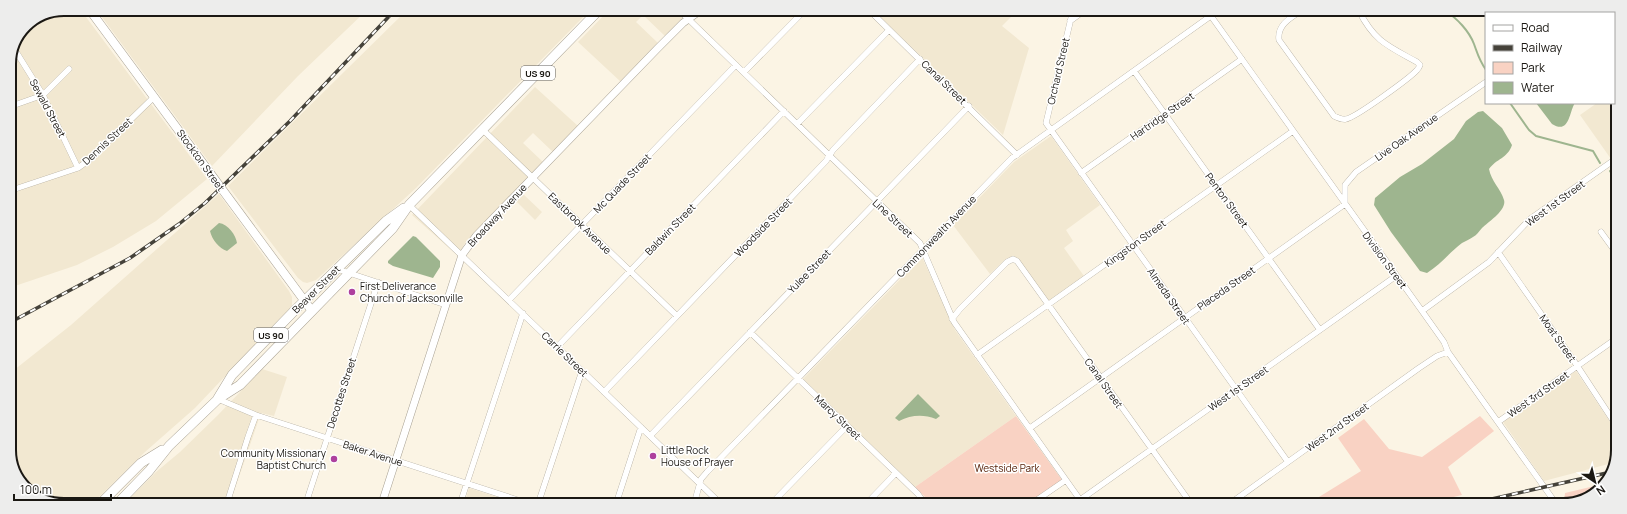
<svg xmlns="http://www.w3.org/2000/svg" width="1627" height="514" viewBox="0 0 1627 514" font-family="Manrope,sans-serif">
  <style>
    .built { fill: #f2e8d1 }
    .green { fill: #f9d2c3 }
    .water { fill: #9eb58f }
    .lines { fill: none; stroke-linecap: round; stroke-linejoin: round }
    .stream { stroke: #9eb58f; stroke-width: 2 }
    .minor-casing { stroke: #a9a294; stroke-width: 6 }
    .tertiary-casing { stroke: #a9a294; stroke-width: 8 }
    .secondary-casing { stroke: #a9a294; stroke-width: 9 }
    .primary-casing { stroke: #a9a294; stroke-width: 10 }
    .minor { stroke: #fff; stroke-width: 5.5 }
    .tertiary { stroke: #fff; stroke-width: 7 }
    .secondary { stroke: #fff; stroke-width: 8 }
    .primary { stroke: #fff; stroke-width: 9 }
    .rail-casing { stroke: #45423a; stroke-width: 3.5 }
    .rail { stroke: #fff; stroke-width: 2; stroke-dasharray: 6; stroke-linecap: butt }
    .poi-dot { fill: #ae409e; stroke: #fff; stroke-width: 1.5 }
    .labels { text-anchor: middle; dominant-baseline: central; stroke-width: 3; stroke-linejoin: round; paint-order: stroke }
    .shield { fill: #fff; stroke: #5f5d5a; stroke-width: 1 }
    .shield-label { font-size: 9px; font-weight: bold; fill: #1b1813 }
    .street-label { font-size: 10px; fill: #1b1813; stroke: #fff }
    .poi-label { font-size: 10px; fill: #1b1813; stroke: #fff; text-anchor: start }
    .park-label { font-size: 10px; fill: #521b02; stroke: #fff }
    .rim { fill: none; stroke: #1b1813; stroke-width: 2 }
  </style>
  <rect width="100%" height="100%" fill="#fbf4e4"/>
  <!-- built -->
  <path class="built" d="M64,9H80L207,179L156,221L113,247L77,265L9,288V64L25,25Z
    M96,9H368L298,76L212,166Z
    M408,9L590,10L416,188L316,280L307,283L303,282L298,278L228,186Z
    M609,10H674L683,18L665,36L643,15L636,22L658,43L621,82L578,42Z
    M873,10H1018L1002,26L1029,48L1003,135Z
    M535,87L578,126L553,152L533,133L523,143L543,162L465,243L458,256L412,215Z
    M1618,89L1617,155L1611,159L1580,115L1597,103H1614V92Z
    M1051,136L1100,205L1066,230L1073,241L1064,248L1084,276L1049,301L1016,257L1007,258L990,274L953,225L1014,162Z
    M219,194L289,291L292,297V306L195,408L145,452L93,503H50L23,486L9,454V374L71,325Z
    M523,194L542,212L535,220L516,201Z
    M922,257L955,330L1016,416L915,487L803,379Z
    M262,369L287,377L274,416L261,413L230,503H125L156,472L180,452L218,415Z
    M1576,371L1616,431V462L1544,481L1503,422Z
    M469,488L519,504H464Z"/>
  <!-- green -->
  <path class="green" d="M1016,416L1062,480L1026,504H922L920,501L925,497L915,487Z
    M1480,416L1494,431L1448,467L1462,495L1420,505H1306L1361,471L1338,438L1364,419L1389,449L1422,457Z
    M1603,484L1597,493L1565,504L1564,502L1565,493Z"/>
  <!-- water -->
  <path class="water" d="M1536,103H1575C1569,111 1570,135 1552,124Z
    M1483,111L1502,128L1512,145C1508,158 1496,159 1489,169C1491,181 1501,189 1504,200C1507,210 1488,222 1482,228C1479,231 1477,235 1473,237C1470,239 1466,241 1462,243C1450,252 1440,265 1427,273L1420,271L1391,232L1374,205L1375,198L1400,177L1422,164L1454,139L1466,121L1478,112Z
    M219,223C228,224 236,235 237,243L227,251C219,248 212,240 210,231Z
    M413,236L416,237L440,261V267L433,278L393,266L388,263V261Z
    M918,394L940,416L936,419C923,414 911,415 899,421L895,418Z"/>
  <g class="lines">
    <!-- stream -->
    <path class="stream" d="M1445,11C1457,18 1469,31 1474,44C1478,55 1479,60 1486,70
      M1510,103L1529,130L1536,136L1593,151L1600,163
      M1610,171L1617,182"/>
    <!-- minor casing -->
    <g class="minor-casing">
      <path id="minor" d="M679,10L920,243L954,322L1083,504
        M869,10L1017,155
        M1073,10L1046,123L1288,462
        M1301,11C1290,18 1277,25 1279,40L1334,116C1338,118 1342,120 1346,119C1355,118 1410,78 1417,70C1419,68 1419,68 1420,65L1417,62C1388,46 1375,42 1359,11
        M1211,16L1422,311L1444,342L1448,352L1557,505
        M1070,21L1085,10
        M15,50L43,95L78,168
        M1134,71L1320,330
        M744,72L805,10
        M9,107L43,95L69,69
        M797,124L889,30
        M483,130L677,316
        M1081,173L1242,59
        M9,191L78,168L89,160L154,97
        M409,205L721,504
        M1601,232L1617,254
        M1498,252L1574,361L1616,425
        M337,269L446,305
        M509,300L736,65
        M1422,311L1489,262L1530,219L1617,158
        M952,319L960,309L1007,262L1013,259L1017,261L1192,505
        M750,332L918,494L925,504
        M557,347L784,111
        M977,355L1293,131
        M604,392L826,161L833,150L920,59
        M218,399L256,415L530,504
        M1498,422L1617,338
        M1030,428L1345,204V185L1356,172L1486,82
        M650,436L969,106
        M1080,500L1396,276
        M227,503L248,437L256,415
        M306,503L378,282
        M460,504L523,313
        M538,504L582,371
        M616,504L641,427
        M694,504L701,479L707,472L1012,158L1219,10
        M771,504L847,426
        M866,504L896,473
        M1031,504L1066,480
        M1228,505L1419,368L1437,356L1448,352"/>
    </g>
    <!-- tertiary casing -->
    <g class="tertiary-casing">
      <path id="tertiary" d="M382,503L462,255L476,236L657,49L683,23L701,10"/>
    </g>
    <!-- secondary casing -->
    <g class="secondary-casing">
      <path id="secondary" d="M89,9L312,311"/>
    </g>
    <!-- primary casing -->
    <g class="primary-casing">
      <path id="primary" d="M218,398L232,375L296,309L386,221L404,208
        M101,503L141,463L162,450
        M118,503L149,471L169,446L218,399L240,385L393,228L409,205L599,10"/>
    </g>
    <!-- minor -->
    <use href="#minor" class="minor"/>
    <!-- tertiary -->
    <use href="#tertiary" class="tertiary"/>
    <!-- secondary -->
    <use href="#secondary" class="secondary"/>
    <!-- primary -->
    <use href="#primary" class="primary"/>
    <!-- rail casing -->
    <g class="rail-casing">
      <path id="rail" d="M9,323L130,258L179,224L205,203L290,121L396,9
        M1465,505L1611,472"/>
    </g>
    <!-- rail -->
    <use href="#rail" class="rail"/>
  </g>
  <!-- markers -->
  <g class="poi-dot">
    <circle cx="352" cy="292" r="4"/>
    <circle cx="653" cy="456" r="4"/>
    <circle cx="334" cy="459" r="4"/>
  </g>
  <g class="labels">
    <!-- shield labels -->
    <g class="shield">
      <rect x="521" y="66" width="34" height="14" rx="3"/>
      <rect x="254" y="328" width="34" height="14" rx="3"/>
    </g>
    <g class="shield-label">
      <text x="538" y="73">US 90</text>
      <text x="271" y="335">US 90</text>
    </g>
    <!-- street labels -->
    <g class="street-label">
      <text transform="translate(1058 71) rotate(-77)">Orchard Street</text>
      <text transform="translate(944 82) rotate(44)">Canal Street</text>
      <text transform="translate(48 108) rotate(62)">Sewald Street</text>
      <text transform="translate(1162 116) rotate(-35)">Hartridge Street</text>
      <text transform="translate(1406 137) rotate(-35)">Live Oak Avenue</text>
      <text transform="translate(107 141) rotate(-43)">Dennis Street</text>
      <text transform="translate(201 160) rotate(54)">Stockton Street</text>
      <text transform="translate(622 183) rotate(-46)">Mc Quade Street</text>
      <text transform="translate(1227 200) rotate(54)">Penton Street</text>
      <text transform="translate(1555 203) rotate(-36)">West 1st Street</text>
      <text transform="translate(497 215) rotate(-47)">Broadway Avenue</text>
      <text transform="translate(893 218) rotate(43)">Line Street</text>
      <text transform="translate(580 223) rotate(44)">Eastbrook Avenue</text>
      <text transform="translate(763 227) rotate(-46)">Woodside Street</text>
      <text transform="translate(670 229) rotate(-46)">Baldwin Street</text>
      <text transform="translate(936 236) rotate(-46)">Commonwealth Avenue</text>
      <text transform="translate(1135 243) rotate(-36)">Kingston Street</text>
      <text transform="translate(1385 260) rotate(54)">Division Street</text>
      <text transform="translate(809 271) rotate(-46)">Yulee Street</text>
      <text transform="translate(1226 288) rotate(-35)">Placeda Street</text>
      <text transform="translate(316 289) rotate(-45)">Beaver Street</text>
      <text transform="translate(1169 296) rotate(55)">Almeda Street</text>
      <text transform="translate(1558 338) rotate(55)">Moat Street</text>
      <text transform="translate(565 354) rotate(44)">Carrie Street</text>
      <text transform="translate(1104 383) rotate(55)">Canal Street</text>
      <text transform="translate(1238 388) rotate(-35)">West 1st Street</text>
      <text transform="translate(341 393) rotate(-72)">Decottes Street</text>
      <text transform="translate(1538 394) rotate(-35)">West 3rd Street</text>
      <text transform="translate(838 417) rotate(44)">Marcy Street</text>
      <text transform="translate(1337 427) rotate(-36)">West 2nd Street</text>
      <text transform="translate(373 453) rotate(18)">Baker Avenue</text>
    </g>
    <!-- poi labels -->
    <g class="poi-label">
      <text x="360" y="286">First Deliverance<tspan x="360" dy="12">Church of Jacksonville</tspan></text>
      <text x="661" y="450">Little Rock<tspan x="661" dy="12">House of Prayer</tspan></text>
      <text x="326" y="453" text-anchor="end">Community Missionary<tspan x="326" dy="12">Baptist Church</tspan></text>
    </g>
    <!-- park labels -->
    <g class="park-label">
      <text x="1007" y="468">Westside Park</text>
    </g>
  </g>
  <!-- crop -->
  <path d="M0 0H1627V514H0ZM64 16H1563A48 48 0 0 1 1611 64V450A48 48 0 0 1 1563 498H64A48 48 0 0 1 16 450V64A48 48 0 0 1 64 16Z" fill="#ededec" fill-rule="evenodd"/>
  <path class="rim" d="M64 16H1563A48 48 0 0 1 1611 64V450A48 48 0 0 1 1563 498H64A48 48 0 0 1 16 450V64A48 48 0 0 1 64 16Z"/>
  <!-- legend -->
  <rect x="1485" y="12" width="130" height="92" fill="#ffffff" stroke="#a4a3a1"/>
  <rect x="1493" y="25" width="20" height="6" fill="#ffffff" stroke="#a4a3a1"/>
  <text x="1521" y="32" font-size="12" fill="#1b1813">Road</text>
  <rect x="1493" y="45" width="20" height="6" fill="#45423a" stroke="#a4a3a1"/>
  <text x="1521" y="52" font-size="12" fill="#1b1813">Railway</text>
  <rect x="1493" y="62" width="20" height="12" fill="#f9d2c3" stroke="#a4a3a1"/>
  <text x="1521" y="72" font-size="12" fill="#1b1813">Park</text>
  <rect x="1493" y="82" width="20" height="12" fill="#9eb58f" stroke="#a4a3a1"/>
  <text x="1521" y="92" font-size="12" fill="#1b1813">Water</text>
  <!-- north arrow -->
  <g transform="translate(1595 482) rotate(145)" stroke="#ffffff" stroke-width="3" paint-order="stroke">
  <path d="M0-3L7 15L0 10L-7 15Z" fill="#1b1813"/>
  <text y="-6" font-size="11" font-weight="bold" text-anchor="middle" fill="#1b1813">N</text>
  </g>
  <!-- scale -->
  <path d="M14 494v6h97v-6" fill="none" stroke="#1b1813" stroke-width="2"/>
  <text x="20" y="494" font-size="12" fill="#1b1813" stroke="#ffffff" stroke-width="3" paint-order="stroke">100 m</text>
</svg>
